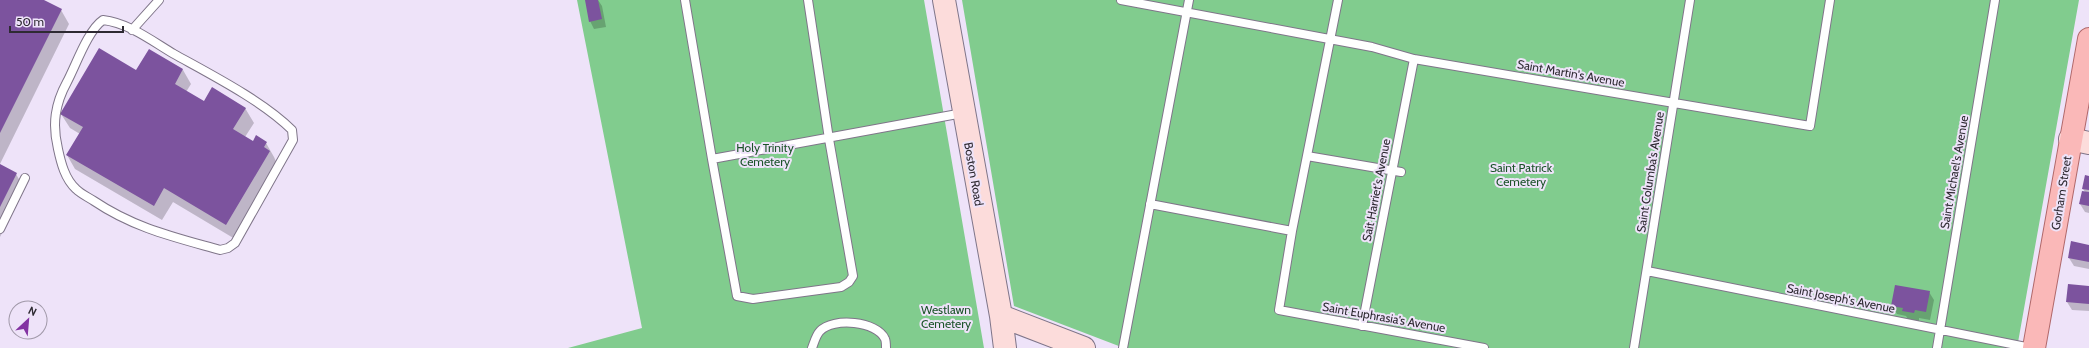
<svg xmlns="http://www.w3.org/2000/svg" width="2089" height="348" viewBox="0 0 2089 348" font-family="Cabin,sans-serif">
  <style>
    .green { fill: #81cc8e }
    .shadow { fill: #0003 }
    .building { fill: #7c539e }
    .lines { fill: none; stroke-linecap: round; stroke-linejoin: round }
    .lane-casing { stroke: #7f7589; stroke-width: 10 }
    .secondary-casing { stroke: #7f7589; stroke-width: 24 }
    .primary-casing { stroke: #b0686a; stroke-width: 24 }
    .lane { stroke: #fff; stroke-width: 8 }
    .secondary { stroke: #fcdcdb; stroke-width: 22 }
    .primary { stroke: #fab8b8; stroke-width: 22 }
    .labels { text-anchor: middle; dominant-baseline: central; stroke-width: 4; stroke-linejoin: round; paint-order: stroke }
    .street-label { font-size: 12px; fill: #2e2a32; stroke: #eee3f9 }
    .park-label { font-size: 12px; fill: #1b5329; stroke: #eee3f9 }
  </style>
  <rect width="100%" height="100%" fill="#eee3f9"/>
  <!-- green -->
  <path class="green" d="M577,0H924L984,348H568L642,328Z
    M962,0H2079L2017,348H1124L1014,306Z"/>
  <!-- shadow -->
  <path class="shadow" d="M0,0H41L61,10L69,24L0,164Z
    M587,0H598L602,6L606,27L594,29L590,21Z
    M149,50L183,70L191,84L186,92L204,103L245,108L254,123L245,137L253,142L266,143L274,157L278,166L235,239L173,202L162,220L75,169L67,155L80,134L70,128L61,114L137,71Z
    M0,166L16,174L24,188L0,237Z
    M2089,177V213L2085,212L2080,204L2085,192L2083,189Z
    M2089,246V269L2074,266L2069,258Z
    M2089,287V311L2072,310L2067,302Z
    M1929,292L1934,300L1930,320L1919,318V321L1908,319L1906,316L1897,314L1892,306Z"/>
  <!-- building -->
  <path class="building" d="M0,0H44L62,9L0,133Z
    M585,0H598L602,19L589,22Z
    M99,48L136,70L149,49L183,69L175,84L204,101L212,87L246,108L233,129L253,141L256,135L267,142L264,147L270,151L226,225L164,188L154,206L66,155L83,127L60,114Z
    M0,164L17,173L0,207Z
    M2085,175L2089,176V190L2082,189Z
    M2082,191L2089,192V206L2079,204Z
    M2071,241L2089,245V262L2068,258Z
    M2068,284L2089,286V304L2066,302Z
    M1895,285L1930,291L1926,312L1915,310L1914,313L1902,311L1903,308L1891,306Z"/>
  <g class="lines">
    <!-- lane casing -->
    <g class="lane-casing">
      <path id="lane" d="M685,0L712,159
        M808,0L829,139L853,276L849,282L841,287L753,299L737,296L712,159L963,113
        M1121,0L1372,47L1414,59L1810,126L1830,0
        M1338,0L1292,231L1279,310L1484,348
        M103,20C129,23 152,41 174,54C210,74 263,101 292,130L293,140L235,243L228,248L220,250C174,237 134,228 94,201C88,197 81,194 76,189C65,179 61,163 58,149C52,124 55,104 67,82C76,65 88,30 103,20Z
        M132,30L159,0
        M1307,156L1401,172
        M1150,204L1292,231
        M0,229L25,178
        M1647,271L2031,348
        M1362,326L1414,59
        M812,348C814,343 816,335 820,331C833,317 877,321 885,339C886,341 886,345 886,348
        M1123,348L1189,0
        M1634,348L1690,0
        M1937,348L1995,0"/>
    </g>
    <!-- secondary casing -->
    <g class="secondary-casing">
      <path id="secondary" d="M944,0L1001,316L1005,348
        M2070,139L2089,143
        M1001,316L1084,348"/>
    </g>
    <!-- primary casing -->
    <g class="primary-casing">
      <path id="primary" d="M2034,348L2089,39"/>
    </g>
    <!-- lane -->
    <use href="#lane" class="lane"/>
    <!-- secondary -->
    <use href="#secondary" class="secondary"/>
    <!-- primary -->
    <use href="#primary" class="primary"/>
  </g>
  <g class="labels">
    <!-- street labels -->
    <g class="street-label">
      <text transform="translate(1571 73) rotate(10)">Saint Martin's Avenue</text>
      <text transform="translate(1650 172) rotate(-81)">Saint Columba's Avenue</text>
      <text transform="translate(1954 172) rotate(-80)">Saint Michael's Avenue</text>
      <text transform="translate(974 174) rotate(80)">Boston Road</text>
      <text transform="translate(1376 190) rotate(-79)">Sait Harriet's Avenue</text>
      <text transform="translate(2061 193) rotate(-81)">Gorham Street</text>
      <text transform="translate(1841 298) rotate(11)">Saint Joseph's Avenue</text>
      <text transform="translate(1384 317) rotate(10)">Saint Euphrasia's Avenue</text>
    </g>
    <!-- park labels -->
    <g class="park-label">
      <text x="765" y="147">Holy Trinity<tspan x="765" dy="14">Cemetery</tspan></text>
      <text x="1521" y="167">Saint Patrick<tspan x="1521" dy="14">Cemetery</tspan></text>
      <text x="946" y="309">Westlawn<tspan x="946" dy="14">Cemetery</tspan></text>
    </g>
  </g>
  <!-- north arrow -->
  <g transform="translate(28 320) rotate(26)"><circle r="19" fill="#eee3f9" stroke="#a199a9"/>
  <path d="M0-3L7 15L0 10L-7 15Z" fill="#8332a2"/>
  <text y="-6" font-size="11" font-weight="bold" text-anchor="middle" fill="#2e2a32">N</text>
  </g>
  <!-- scale -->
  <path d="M10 26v6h113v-6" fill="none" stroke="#2e2a32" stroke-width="2"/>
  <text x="16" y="26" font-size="12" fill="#2e2a32" stroke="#eee3f9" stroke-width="3" paint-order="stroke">50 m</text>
</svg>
